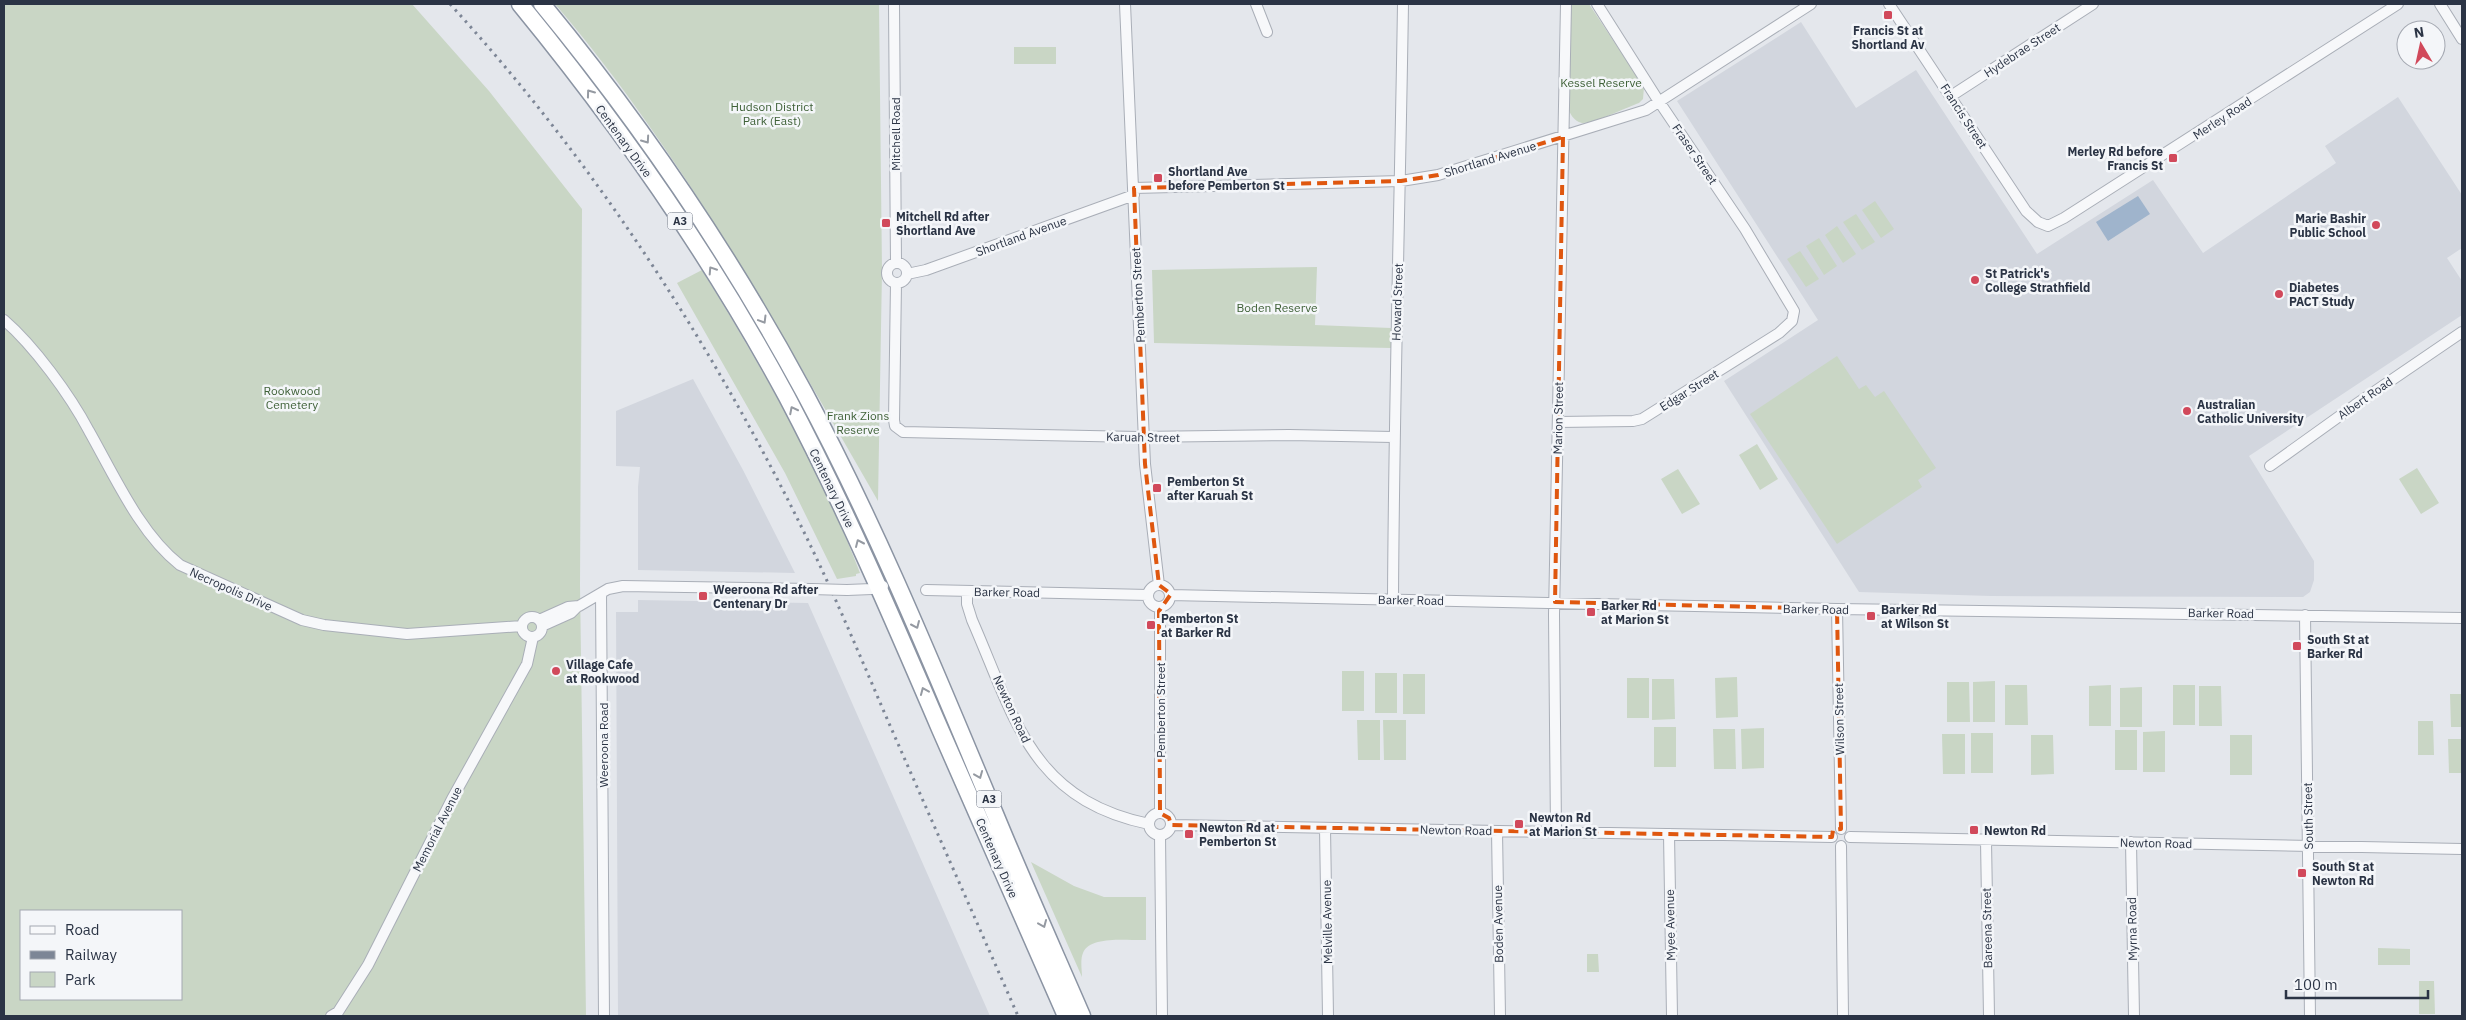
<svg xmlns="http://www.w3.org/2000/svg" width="2466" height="1020" viewBox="0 0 2466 1020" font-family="'IBM Plex Sans',sans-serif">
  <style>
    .built { fill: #d2d6de }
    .green { fill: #c9d6c5; fill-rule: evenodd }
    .water { fill: #9fb4cc }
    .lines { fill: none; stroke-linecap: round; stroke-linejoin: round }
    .minor-casing { stroke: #a9aeb7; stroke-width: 12 }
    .trunk-casing { stroke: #8b94a3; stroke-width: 19 }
    .minor { stroke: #f7f8fa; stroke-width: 10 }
    .trunk { stroke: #fff; stroke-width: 16 }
    .rail { stroke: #7d8696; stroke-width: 3; stroke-dasharray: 2.5 5; stroke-linecap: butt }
    .minor-bridge-casing { stroke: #a9aeb7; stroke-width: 12; stroke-linecap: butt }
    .minor-bridge { stroke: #f7f8fa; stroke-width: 10 }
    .oneway { stroke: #959aa2 }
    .marked { fill: none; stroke: #df570f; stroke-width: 4; stroke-dasharray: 10 6; stroke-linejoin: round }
    .poi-dot { fill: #d1495b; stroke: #f4f6f9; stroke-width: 2 }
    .labels { text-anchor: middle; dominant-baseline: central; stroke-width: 5; stroke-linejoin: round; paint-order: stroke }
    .shield { fill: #f4f6f9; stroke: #676e7b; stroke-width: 1 }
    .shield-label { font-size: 11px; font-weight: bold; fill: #2b3445 }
    .poi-label { font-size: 12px; font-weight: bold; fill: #2b3445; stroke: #f4f6f9; text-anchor: start }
    .street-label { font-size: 12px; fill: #2b3445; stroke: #f4f6f9 }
    .park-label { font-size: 12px; fill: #3f6138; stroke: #f4f6f9 }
  </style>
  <rect width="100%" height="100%" fill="#e4e7ec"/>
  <!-- built -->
  <path class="built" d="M1801,22L1856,108L1916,70L2037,254L2153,180L2203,253L2336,163L2325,146L2398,97L2462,195V248L2447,258L2462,281V315L2249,456L2314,561V580L2310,592L2303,597L1991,596L1859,592L1724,381L1818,320L1677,101Z
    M693,379L743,470L795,573L638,570V487L640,467L616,466V411Z
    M638,600L808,603L990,1016H618L616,612H638Z"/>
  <!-- green -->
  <path class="green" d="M4,4H412L489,91L582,209L580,585L586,1016H4ZM21,911H181V999H21Z
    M555,4H879L882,271L878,501C781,333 682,152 555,4Z
    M1570,4H1589L1644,87L1643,99L1639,103C1628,107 1592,124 1582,123C1573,121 1570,113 1567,106Z
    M1014,47H1056V64H1014Z
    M1875,201L1894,229L1881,238L1862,210Z
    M1856,214L1875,242L1862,250L1843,222Z
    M1837,226L1856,254L1843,263L1825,235Z
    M1819,238L1837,266L1824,275L1806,246Z
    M1800,251L1819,279L1806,287L1787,259Z
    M1317,267L1315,325L1391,328V348L1154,343L1152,270Z
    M702,270C762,368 819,466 860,573L856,574V576L837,579L785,473L677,283Z
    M1837,356L1859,389L1866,385L1875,397L1884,391L1936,468L1918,480L1922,487L1837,544L1750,414Z
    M1757,444L1778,479L1760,490L1739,455Z
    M2417,468L2439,503L2421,514L2399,479Z
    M1678,469L1700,504L1682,514L1661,479Z
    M1342,671H1364V711H1342Z
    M1375,673H1397V713H1375Z
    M1403,674H1425V714H1403Z
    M1737,677L1738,717L1716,718L1715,678Z
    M1627,678H1649V718H1627Z
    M1652,679H1674L1675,719L1652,720Z
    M1995,681V722H1973V682Z
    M1947,682H1969L1970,722H1947Z
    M2005,685H2027L2028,725H2005Z
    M2111,685V726H2089V686Z
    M2173,685H2195V725H2173Z
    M2199,686H2221L2222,726H2199Z
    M2142,687V727H2120V688Z
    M2450,694H2462V727H2451Z
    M1357,720H1380V760H1358Z
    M1383,720H1406V760H1384Z
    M2418,721H2433L2434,755H2418Z
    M1654,727H1676V767H1654Z
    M1764,728V768L1742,769L1741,729Z
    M1713,729H1735L1736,769H1714Z
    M2115,730H2137V770H2115Z
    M2165,731V772H2143V732Z
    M1971,733H1993V773H1971Z
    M1942,734H1965V774H1943Z
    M2031,735H2053L2054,774L2031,775Z
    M2230,735H2252V775H2230Z
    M2448,739H2462V773H2449Z
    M1031,862L1074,886L1104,897H1146V940C1130,941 1090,935 1083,953C1080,960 1082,970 1082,977Z
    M2378,948L2410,949V965H2378Z
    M1587,954H1598L1599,972H1587Z
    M2419,981H2434L2435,1014H2419Z"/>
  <!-- water -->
  <path class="water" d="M2138,196L2150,214L2108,241L2096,222Z"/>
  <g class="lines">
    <!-- minor casing -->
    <g class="minor-casing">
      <path id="minor" d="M894,4L896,263
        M1125,4L1145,464L1159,585
        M1256,4L1267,32
        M1889,4L2026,211L2038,222L2048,226L2064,218L2398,4
        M2440,4L2462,39
        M1951,96L2093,4
        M1134,188L1401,181L1438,175L1646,110L1811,4
        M887 273a10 10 0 1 1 20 0a10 10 0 1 1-20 0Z
        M907,274L926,270L1134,195
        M896,283L894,420L895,426L903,432L1138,437L1289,435L1393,437
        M4,320C34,346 70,395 89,431C114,475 140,534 180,565L302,620L324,625L407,634L522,626
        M1558,422L1633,421L1642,419L1779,333L1792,321L1794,311L1745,229L1656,97L1597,4
        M2270,466L2355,405L2462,332
        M1148 596a11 11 0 1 1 22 0a11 11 0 1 1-22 0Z
        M847,590L872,589L883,586
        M926,590L1148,595
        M967,591V604L972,620C1015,718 1030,799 1149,824
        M601,593L604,1016
        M1170,595L1837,609L2462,618
        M1393,599C1394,401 1400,202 1403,4
        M1160,607V813
        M1837,609L1841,829
        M2305,615L2310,1016
        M522 627a10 10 0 1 1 20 0a10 10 0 1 1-20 0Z
        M539,620L568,607L579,606L608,589L623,586L811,589
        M542,626L571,613L577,607
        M1149 824a11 11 0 1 1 22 0a11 11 0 1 1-22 0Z
        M1171,825L1832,837
        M1325,828L1328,1016
        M1497,831L1500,1016
        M1556,832L1554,615L1566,4
        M1669,834L1672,1016
        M1160,835L1162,1016
        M1850,837L2462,849
        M1986,841L1989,1016
        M2131,842L2134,1016
        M1841,846L1843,1016
        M331,1016L338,1012L368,965L452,799L527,664L533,637"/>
    </g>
    <!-- trunk casing -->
    <g class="trunk-casing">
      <path id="trunk" d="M520,4C620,126 712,258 787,397C844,505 892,617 940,729C982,825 1024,920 1066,1016
        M542,4C641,124 730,255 804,392C878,530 935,671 995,814C1023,882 1053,949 1082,1016"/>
    </g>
    <!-- minor -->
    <use href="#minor" class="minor"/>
    <!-- trunk -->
    <use href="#trunk" class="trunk"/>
    <!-- rail -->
    <path class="rail" d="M450,4C592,159 709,339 802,528C833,591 860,656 888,721C931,819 975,918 1018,1016"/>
    <!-- minor-bridge casing -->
    <g class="minor-bridge-casing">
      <path id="minor-bridge" d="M811,589L847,590"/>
    </g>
    <!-- minor-bridge -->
    <use href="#minor-bridge" class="minor-bridge"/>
  </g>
  <!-- one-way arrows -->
  <defs><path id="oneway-chevron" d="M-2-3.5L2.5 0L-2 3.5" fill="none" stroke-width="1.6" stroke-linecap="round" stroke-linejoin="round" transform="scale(1.25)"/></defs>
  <g class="oneway">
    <use href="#oneway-chevron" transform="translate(590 93) rotate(-126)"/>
    <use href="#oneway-chevron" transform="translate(646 140) rotate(55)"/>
    <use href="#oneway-chevron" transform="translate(712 270) rotate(-123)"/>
    <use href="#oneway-chevron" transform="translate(763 320) rotate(59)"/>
    <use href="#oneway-chevron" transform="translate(793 410) rotate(-117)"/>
    <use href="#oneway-chevron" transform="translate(859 543) rotate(-114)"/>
    <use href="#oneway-chevron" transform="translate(916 625) rotate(66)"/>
    <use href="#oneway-chevron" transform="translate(924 691) rotate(-113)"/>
    <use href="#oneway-chevron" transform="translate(979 775) rotate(68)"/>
    <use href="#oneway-chevron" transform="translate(1043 924) rotate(67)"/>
  </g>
  <!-- marked area -->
  <path class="marked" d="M1563,137L1555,602L1837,609L1841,829L1833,830L1832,837L1171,825L1169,818L1160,813L1159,611L1171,594L1159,585L1145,464L1134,188L1401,181L1438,175Z"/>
  <!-- markers -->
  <g class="poi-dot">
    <rect x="1883" y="10" width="10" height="10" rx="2.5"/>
    <rect x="2168" y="153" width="10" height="10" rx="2.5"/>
    <rect x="1153" y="173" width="10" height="10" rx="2.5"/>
    <rect x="881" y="218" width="10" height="10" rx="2.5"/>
    <circle cx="2376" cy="225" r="5"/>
    <circle cx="1975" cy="280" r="5"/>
    <circle cx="2279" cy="294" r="5"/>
    <circle cx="2187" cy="411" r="5"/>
    <rect x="1152" y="483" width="10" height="10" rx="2.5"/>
    <rect x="698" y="591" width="10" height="10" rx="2.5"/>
    <rect x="1586" y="607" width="10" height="10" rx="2.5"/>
    <rect x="1866" y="611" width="10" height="10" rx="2.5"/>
    <rect x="1146" y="620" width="10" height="10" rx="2.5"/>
    <rect x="2292" y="641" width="10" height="10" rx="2.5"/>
    <circle cx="556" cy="671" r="5"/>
    <rect x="1514" y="819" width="10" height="10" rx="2.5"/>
    <rect x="1969" y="825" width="10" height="10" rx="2.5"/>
    <rect x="1184" y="829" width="10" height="10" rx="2.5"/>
    <rect x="2297" y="868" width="10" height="10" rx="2.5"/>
  </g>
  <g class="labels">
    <!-- shield labels -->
    <g class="shield">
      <rect x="667.5" y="212.5" width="25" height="17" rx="4"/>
      <rect x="976.5" y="790.5" width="25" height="17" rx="4"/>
    </g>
    <g class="shield-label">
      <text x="680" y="221">A3</text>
      <text x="989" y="799">A3</text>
    </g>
    <!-- poi labels -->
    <g class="poi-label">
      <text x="1888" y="30" text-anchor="middle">Francis St at<tspan x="1888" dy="14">Shortland Av</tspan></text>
      <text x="2163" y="151" text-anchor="end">Merley Rd before<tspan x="2163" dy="14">Francis St</tspan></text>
      <text x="1168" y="171">Shortland Ave<tspan x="1168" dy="14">before Pemberton St</tspan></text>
      <text x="896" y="216">Mitchell Rd after<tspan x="896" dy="14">Shortland Ave</tspan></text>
      <text x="2366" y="218" text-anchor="end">Marie Bashir<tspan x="2366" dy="14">Public School</tspan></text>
      <text x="1985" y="273">St Patrick's<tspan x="1985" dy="14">College Strathfield</tspan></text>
      <text x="2289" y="287">Diabetes<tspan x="2289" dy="14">PACT Study</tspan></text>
      <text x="2197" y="404">Australian<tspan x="2197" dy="14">Catholic University</tspan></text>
      <text x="1167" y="481">Pemberton St<tspan x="1167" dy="14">after Karuah St</tspan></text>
      <text x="713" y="589">Weeroona Rd after<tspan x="713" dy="14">Centenary Dr</tspan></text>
      <text x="1601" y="605">Barker Rd<tspan x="1601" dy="14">at Marion St</tspan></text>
      <text x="1881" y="609">Barker Rd<tspan x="1881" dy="14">at Wilson St</tspan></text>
      <text x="1161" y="618">Pemberton St<tspan x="1161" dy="14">at Barker Rd</tspan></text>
      <text x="2307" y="639">South St at<tspan x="2307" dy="14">Barker Rd</tspan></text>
      <text x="566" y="664">Village Cafe<tspan x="566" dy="14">at Rookwood</tspan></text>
      <text x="1529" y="817">Newton Rd<tspan x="1529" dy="14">at Marion St</tspan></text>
      <text x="1199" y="827">Newton Rd at<tspan x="1199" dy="14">Pemberton St</tspan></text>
      <text x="1984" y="830">Newton Rd</text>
      <text x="2312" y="866">South St at<tspan x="2312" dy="14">Newton Rd</tspan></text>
    </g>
    <!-- street labels -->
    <g class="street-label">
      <text transform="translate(2022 50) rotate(-33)">Hydebrae Street</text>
      <text transform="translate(1964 116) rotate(57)">Francis Street</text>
      <text transform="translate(2222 118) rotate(-33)">Merley Road</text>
      <text transform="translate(895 134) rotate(-90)">Mitchell Road</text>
      <text transform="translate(624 141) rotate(54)">Centenary Drive</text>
      <text transform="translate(1695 154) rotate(56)">Fraser Street</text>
      <text transform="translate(1490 159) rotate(-17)">Shortland Avenue</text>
      <text transform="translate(1021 236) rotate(-20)">Shortland Avenue</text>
      <text transform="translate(1138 295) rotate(-93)">Pemberton Street</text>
      <text transform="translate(1397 302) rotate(-88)">Howard Street</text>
      <text transform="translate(1689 390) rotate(-32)">Edgar Street</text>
      <text transform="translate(2365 398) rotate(-35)">Albert Road</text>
      <text transform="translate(1558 418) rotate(-89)">Marion Street</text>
      <text transform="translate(1143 437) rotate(1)">Karuah Street</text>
      <text transform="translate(832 488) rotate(64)">Centenary Drive</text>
      <text transform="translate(231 589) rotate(24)">Necropolis Drive</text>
      <text transform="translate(1007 592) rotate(1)">Barker Road</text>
      <text transform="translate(1411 600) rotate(1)">Barker Road</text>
      <text transform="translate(1816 609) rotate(1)">Barker Road</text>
      <text transform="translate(2221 613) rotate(1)">Barker Road</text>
      <text transform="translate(1012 709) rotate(65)">Newton Road</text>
      <text transform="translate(1160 710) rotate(-90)">Pemberton Street</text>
      <text transform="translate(1839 719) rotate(-91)">Wilson Street</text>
      <text transform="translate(603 745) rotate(-90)">Weeroona Road</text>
      <text transform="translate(2308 816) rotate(-91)">South Street</text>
      <text transform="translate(437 829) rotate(-63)">Memorial Avenue</text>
      <text transform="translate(1456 830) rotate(1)">Newton Road</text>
      <text transform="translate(2156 843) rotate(1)">Newton Road</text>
      <text transform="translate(997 858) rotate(66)">Centenary Drive</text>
      <text transform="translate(1327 922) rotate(-91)">Melville Avenue</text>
      <text transform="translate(1498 924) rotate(-91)">Boden Avenue</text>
      <text transform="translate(1670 925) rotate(-91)">Myee Avenue</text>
      <text transform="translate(1987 928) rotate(-91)">Bareena Street</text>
      <text transform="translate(2132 929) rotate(-91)">Myrna Road</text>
    </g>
    <!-- park labels -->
    <g class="park-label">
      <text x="1601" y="82">Kessel Reserve</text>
      <text x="772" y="106">Hudson District<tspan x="772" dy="14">Park (East)</tspan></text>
      <text x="1277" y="307">Boden Reserve</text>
      <text x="292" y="390">Rookwood<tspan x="292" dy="14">Cemetery</tspan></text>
      <text x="858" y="415">Frank Zions<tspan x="858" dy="14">Reserve</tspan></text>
    </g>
  </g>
  <!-- border -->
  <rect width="2466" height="1020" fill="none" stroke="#2b3445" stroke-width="10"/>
  <!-- legend -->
  <rect x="20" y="910" width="162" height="90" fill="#f4f6f9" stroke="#a4a8b1"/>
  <rect x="30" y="926" width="25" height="8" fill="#f7f8fa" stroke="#a4a8b1"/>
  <text x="65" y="935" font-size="15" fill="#2b3445">Road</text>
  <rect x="30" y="951" width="25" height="8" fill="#7d8696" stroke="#a4a8b1"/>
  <text x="65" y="960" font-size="15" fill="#2b3445">Railway</text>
  <rect x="30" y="972" width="25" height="15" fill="#c9d6c5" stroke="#a4a8b1"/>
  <text x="65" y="985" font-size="15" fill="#2b3445">Park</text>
  <!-- north arrow -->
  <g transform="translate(2421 45) rotate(351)"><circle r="24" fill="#f4f6f9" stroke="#a4a8b1"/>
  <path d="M0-4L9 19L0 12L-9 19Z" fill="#d1495b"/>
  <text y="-8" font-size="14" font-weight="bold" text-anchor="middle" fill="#2b3445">N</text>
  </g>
  <!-- scale -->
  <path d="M2286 990v8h142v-8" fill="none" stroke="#2b3445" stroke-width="2.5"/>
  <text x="2294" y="990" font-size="15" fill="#2b3445" stroke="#f4f6f9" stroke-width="4" paint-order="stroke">100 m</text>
</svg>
